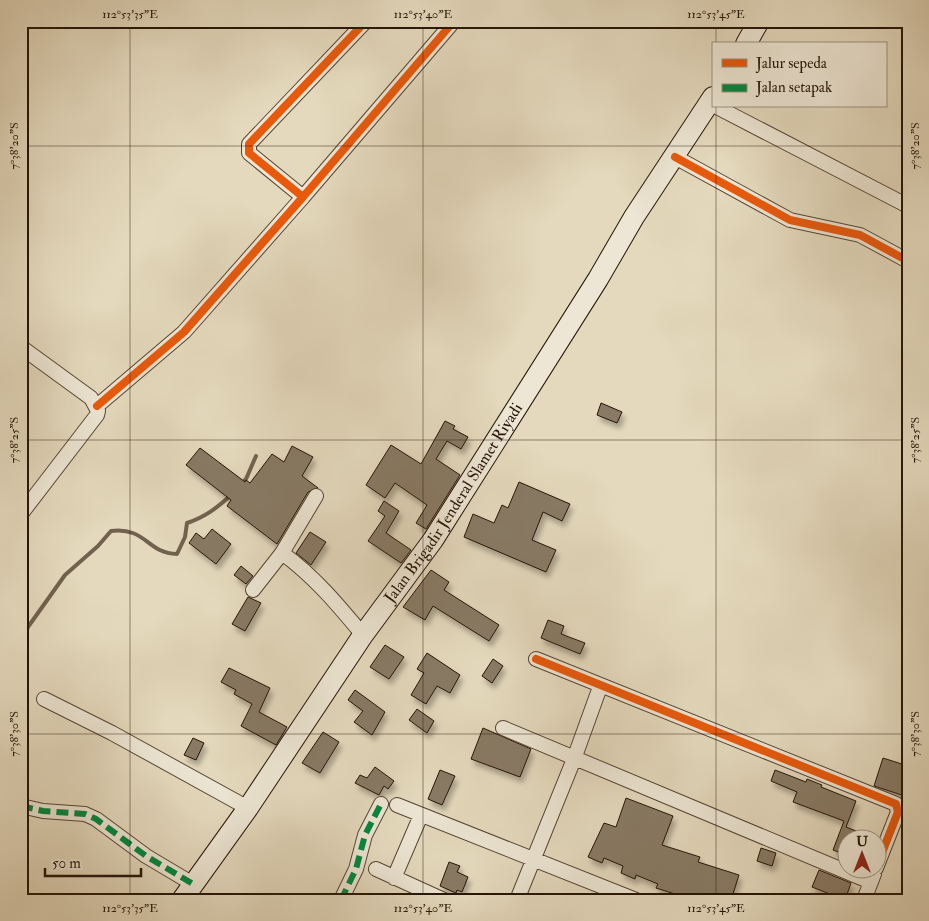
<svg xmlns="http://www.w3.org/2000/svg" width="929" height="921" viewBox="0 0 929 921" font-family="'IM FELL Double Pica',serif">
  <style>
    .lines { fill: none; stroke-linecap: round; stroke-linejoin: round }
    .stream { stroke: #71624f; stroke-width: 4 }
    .building { fill: #887a65; stroke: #251406; filter: url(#shadow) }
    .minor-casing { stroke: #554534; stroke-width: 16 }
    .secondary-casing { stroke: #251406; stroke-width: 22 }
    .minor { stroke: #ede6d4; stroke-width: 14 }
    .secondary { stroke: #ede6d4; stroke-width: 20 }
    .quiet { stroke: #00873e; stroke-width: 6; stroke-dasharray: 12 6; stroke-linecap: butt }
    .cycleway-casing { stroke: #ede6d4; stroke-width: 11 }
    .cycleway { stroke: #e8590c; stroke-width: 8 }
    .ticks { fill: none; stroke: #251406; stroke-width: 1; stroke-opacity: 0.45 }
    .labels { text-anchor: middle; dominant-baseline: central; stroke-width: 4; stroke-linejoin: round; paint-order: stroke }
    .street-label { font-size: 16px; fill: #251406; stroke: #ede6d4 }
    .neatline { fill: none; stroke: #251406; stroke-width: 2 }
    .ticks-label { font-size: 12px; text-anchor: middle; fill: #251406 }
  </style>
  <defs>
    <filter id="shadow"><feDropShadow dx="3" dy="5.5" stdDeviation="2.5" flood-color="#0004"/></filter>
  </defs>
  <rect width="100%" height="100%" fill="#e4d9bd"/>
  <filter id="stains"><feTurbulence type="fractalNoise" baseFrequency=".004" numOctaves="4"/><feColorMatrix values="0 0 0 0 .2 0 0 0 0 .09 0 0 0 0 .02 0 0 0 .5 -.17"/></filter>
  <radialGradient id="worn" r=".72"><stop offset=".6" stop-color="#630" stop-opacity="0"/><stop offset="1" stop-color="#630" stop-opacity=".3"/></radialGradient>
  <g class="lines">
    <!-- stream -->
    <path class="stream" d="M241,484L246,479L256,456
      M21,674L23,639L28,627L65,575L98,546L111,531C147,527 146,553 177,554L185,537L187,523C205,517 217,508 231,495"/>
  </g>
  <!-- building -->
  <path class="building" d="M601,403L622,412L617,423L597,415Z
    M445,421L455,426L453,429L468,437L461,449L447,441L436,459L460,475L426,529L416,523L427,505L395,483L385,498L366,485L391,445L421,464Z
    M292,446L313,457L302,476L318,488L308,492L277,544L227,506L231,500L186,465L200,448L245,482L246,480L250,483L272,454L284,462Z
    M519,482L570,504L562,521L543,512L532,540L556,550L546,572L464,537L473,514L494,523L502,505L508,508Z
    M384,501L399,511L386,533L411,550L401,563L368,541L385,516L378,511Z
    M212,529L231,544L216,564L189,543L196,533L204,539Z
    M310,532L326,542L311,565L296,553Z
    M241,566L253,576L246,584L234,575Z
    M431,570L449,582L444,590L499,625L489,641L433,606L425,620L403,607Z
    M248,597L261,603L245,631L232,624Z
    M548,620L564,626L561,634L585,643L580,654L541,638Z
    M385,645L404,657L389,679L370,667Z
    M427,653L460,675L450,693L437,686L426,704L411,695L424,673L417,669Z
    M493,659L503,666L492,683L482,676Z
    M229,668L270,688L259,712L287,727L276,745L241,726L252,704L234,694L236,690L221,682Z
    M355,690L385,712L372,735L354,722L363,711L348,700Z
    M417,709L434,721L427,733L409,720Z
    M483,728L531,749L520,777L471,759Z
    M323,732L339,742L320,773L302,763Z
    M193,738L204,743L196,760L184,755Z
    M883,758L908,766V797L874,786Z
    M375,767L394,781L388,789L384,786L379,795L355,783L360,775L367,778Z
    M440,770L455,776L442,805L428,799Z
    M775,770L806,782L807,779L822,785L821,787L856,801L846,827L874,838H846V855L833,850L844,821L793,802L797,792L771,781Z
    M626,798L673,816L662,845L700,857L698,862L739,875L731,900H694L656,888L658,884L636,875L635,879L621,873L623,866L604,858L602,863L588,857L604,823L616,827Z
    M761,848L776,853L772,866L757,861Z
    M449,862L460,866L457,872L468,877L462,892L457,890L456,893L440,886Z
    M819,870L851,883L845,900L812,887Z"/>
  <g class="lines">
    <!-- minor casing -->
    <g class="minor-casing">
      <path id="minor" d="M366,21L249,144V153L303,197L454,21
        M715,106L908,206
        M675,157L790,220L860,235L908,261
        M21,347L91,398L98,411L97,415L21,514
        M97,406L184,332L303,197
        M282,553C314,576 338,605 363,635
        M253,590L282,553L316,496
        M536,659L896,804L898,812L876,868
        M44,699L112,733L248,808
        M503,728L871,882
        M397,805L636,900
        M21,806L43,811L85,814L96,819L146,856L193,884
        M376,869L444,900
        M394,878L421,815
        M341,900L356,869L365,835L381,804
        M517,900L574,759L600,687
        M864,900L874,874"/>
    </g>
    <!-- secondary casing -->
    <g class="secondary-casing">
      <g id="secondary">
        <path d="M746,44L759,21"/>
        <path id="s1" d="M182,900L248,808L363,635L433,540L598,279L634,217L713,97"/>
      </g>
    </g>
    <!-- minor -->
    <use href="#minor" class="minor"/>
    <!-- secondary -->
    <use href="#secondary" class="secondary"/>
    <!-- quiet -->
    <path class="quiet" d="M21,806L43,811L85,814L96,819L146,856L193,884
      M341,900L356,869L365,835L381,804"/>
    <!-- cycleway casing -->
    <g class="cycleway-casing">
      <path id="cycleway" d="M366,21L249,144V153L303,197L454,21
        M675,157L790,220L860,235L908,261
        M97,406L184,332L303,197
        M536,659L896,804L898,812L876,868"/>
    </g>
    <!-- cycleway -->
    <use href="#cycleway" class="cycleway"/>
  </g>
  <!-- ticks -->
  <path class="ticks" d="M130,21V900M423,21V900M716,21V44M716,106V900M21,146H908M21,440H908M21,734H908"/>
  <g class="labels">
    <!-- street labels -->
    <g class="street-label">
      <text stroke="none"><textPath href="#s1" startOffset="481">Jalan Brigadir Jenderal Slamet Riyadi</textPath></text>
    </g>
  </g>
  <!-- margin -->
  <rect width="929" height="921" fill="none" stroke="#e4d9bd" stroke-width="55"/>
  <!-- legend -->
  <rect x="712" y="42" width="175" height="65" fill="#ede6d4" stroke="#9d9282"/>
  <rect x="722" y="59" width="25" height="8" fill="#e8590c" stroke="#9d9282"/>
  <text x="756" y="68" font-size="15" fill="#251406">Jalur sepeda</text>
  <rect x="722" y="84" width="25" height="8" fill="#00873e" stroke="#9d9282"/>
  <text x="756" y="92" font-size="15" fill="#251406">Jalan setapak</text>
  <!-- north arrow -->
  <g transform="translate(862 854)"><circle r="24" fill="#ede6d4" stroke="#9d9282"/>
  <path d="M0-4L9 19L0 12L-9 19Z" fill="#8f2418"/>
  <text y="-8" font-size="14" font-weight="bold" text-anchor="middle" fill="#251406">U</text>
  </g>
  <!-- scale -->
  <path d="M45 868v8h96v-8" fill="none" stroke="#251406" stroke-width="2.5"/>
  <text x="52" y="868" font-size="15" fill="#251406" stroke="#ede6d4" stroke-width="4" paint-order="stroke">50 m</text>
  <rect x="28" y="28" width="874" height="866" class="neatline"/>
  <g class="ticks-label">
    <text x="130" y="18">112°53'35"E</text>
    <text x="423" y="18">112°53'40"E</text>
    <text x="716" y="18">112°53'45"E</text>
    <text transform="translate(14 146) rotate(-90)" y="4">7°38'20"S</text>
    <text transform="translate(915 146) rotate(-90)" y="4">7°38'20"S</text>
    <text transform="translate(14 440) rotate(-90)" y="4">7°38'25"S</text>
    <text transform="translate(915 440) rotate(-90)" y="4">7°38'25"S</text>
    <text transform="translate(14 734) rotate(-90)" y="4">7°38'30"S</text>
    <text transform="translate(915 734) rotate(-90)" y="4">7°38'30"S</text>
    <text x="130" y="912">112°53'35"E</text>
    <text x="423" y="912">112°53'40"E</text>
    <text x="716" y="912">112°53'45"E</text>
  </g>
  <rect width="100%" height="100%" filter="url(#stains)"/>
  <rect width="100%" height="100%" fill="url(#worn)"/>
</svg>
